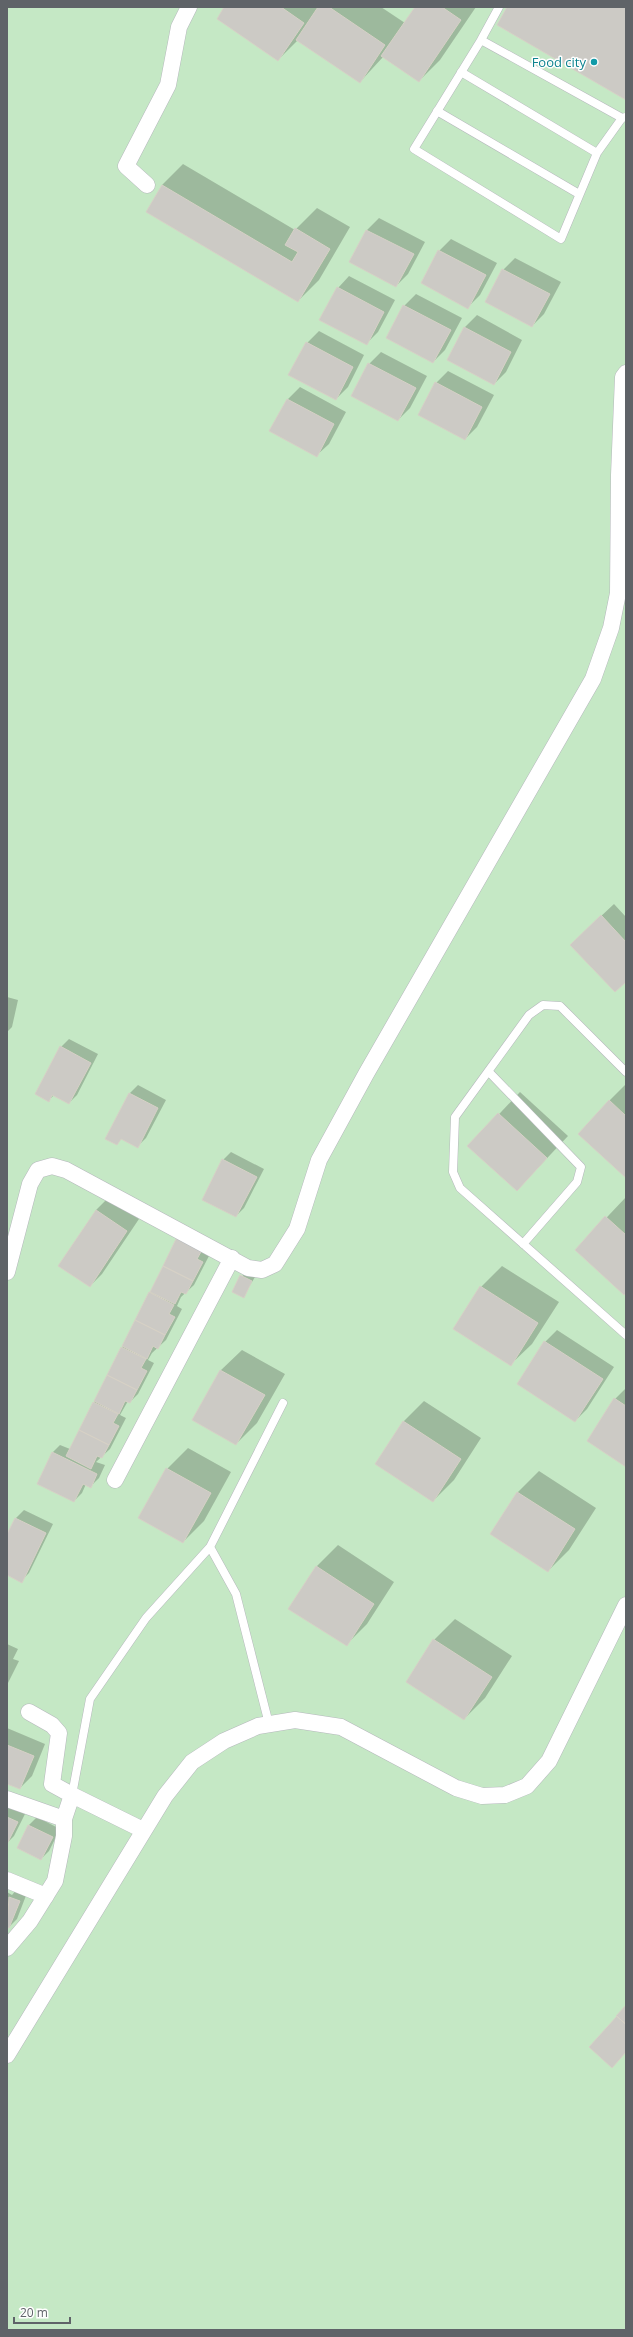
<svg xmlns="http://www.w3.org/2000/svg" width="633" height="2337" viewBox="0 0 633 2337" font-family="'Open Sans',sans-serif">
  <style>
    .green { fill: #c5e8c5 }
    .shadow { fill: #0003 }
    .building { fill: #cccac5; stroke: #d6d1c6 }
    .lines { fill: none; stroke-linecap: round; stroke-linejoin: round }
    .service-casing { stroke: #b5b8bc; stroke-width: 9 }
    .minor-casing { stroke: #b5b8bc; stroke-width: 17 }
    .service { stroke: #fff; stroke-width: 8 }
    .minor { stroke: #fff; stroke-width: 16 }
    .culture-dot { fill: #0f9aa8; stroke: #fff; stroke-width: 1.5 }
    .labels { text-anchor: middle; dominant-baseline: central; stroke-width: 3; stroke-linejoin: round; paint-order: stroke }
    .culture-label { font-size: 13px; fill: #0d838f; stroke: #fff; text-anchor: end }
  </style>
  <rect width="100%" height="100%" fill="#f1efe8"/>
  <!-- green -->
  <path class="green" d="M7,7H626V2330H7Z"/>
  <!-- shadow -->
  <path class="shadow" d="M226,7H381L405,23L416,7H476L440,60L419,81L383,57L360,82L298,40L278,60Z
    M183,164L295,230L317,208L350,227L319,280L298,301L162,185Z
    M379,218L425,242L408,274L396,286L351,262L367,230Z
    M451,239L497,263L480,295L468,307L439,251Z
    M515,258L561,282L544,314L532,326L503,270Z
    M349,276L395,300L378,332L366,344L338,288Z
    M416,294L462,318L445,350L433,362L404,306Z
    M477,315L522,340L506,372L494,384L448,359L465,327Z
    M319,331L364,355L348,387L336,399L307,343Z
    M381,352L427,376L410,408L398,420L369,364Z
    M448,371L494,395L477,427L465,439L436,383Z
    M300,387L346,412L329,444L317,455L271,431L288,399Z
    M614,904L626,917V981L583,933Z
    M7,997L18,1000L12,1027L7,1032Z
    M69,1039L98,1054L77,1095L69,1103L54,1095L49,1100L36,1094L61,1047Z
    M626,1084V1176L609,1101Z
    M138,1085L166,1100L146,1138L138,1146L122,1138L117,1144L107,1138L130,1093Z
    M520,1092L568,1136L517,1190L469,1146Z
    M231,1152L264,1169L244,1208L236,1216L223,1160Z
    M626,1197V1291L576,1250Z
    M108,1198L139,1219L102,1274L90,1286L60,1265L96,1210Z
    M178,1238L210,1254L194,1285L181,1297L177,1306L182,1309L166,1340L152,1353L148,1360L154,1363L138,1394L130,1402L128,1401L120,1415L126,1418L110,1449L96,1462L105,1465L99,1478L91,1486L86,1484L82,1493L74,1501L52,1453L60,1445L70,1449Z
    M502,1266L559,1302L532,1344L510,1365L481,1287Z
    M245,1272L255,1277L243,1297L233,1292Z
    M557,1330L614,1367L587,1409L575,1421L545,1342Z
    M242,1350L285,1374L257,1423L236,1444L220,1371Z
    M626,1388V1465L615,1399Z
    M424,1401L481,1438L454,1480L433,1501L403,1422Z
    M188,1448L231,1472L204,1521L183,1542L167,1469Z
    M539,1471L596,1508L569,1550L548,1571L491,1534L518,1492Z
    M24,1510L53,1524L29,1573L21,1581L7,1574V1537L16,1518Z
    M338,1545L394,1582L367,1624L346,1645L317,1566Z
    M455,1619L512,1656L485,1698L464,1719L434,1640Z
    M7,1644L18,1649L13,1659L19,1661L7,1685Z
    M7,1728L45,1744L32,1776L20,1788L7,1782Z
    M7,1805L25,1814L14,1836L7,1843Z
    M37,1817L60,1829L49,1851L41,1859L18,1847L29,1825Z
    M17,1889L27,1893L17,1919L9,1927L7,1926V1892L12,1895Z"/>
  <!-- building -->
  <path class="building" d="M224,7H281L304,23L278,61L217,19Z
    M318,7H329L385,45L360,83L296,40Z
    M415,7H442L461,20L419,82L381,56Z
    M507,7H626V100L497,25Z
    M162,185L292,262L298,252L285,245L295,228L330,249L298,302L146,212Z
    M366,230L414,254L396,287L349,262Z
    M438,250L486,275L468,309L421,283Z
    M502,269L550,294L532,327L485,302Z
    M337,287L384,312L367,345L319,320Z
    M403,305L451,330L433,363L386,338Z
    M464,327L511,352L494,385L447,360Z
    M306,342L353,367L336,400L288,375Z
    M368,363L416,388L398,421L351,396Z
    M435,382L482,407L465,440L418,415Z
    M287,399L334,424L317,457L269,431Z
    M601,915L626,942V982L615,992L570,945Z
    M60,1046L91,1063L69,1104L52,1095L49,1102L35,1094Z
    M129,1093L158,1108L138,1148L121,1139L117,1145L105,1139Z
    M609,1100L626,1116V1178L578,1134Z
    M498,1113L547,1158L517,1191L467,1146Z
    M222,1159L257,1177L236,1217L202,1200Z
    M96,1210L127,1231L90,1287L58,1266Z
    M605,1216L626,1235V1293L624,1295L575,1250Z
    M177,1237L202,1250L197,1259L203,1262L193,1281L163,1266Z
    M163,1266L193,1281L186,1294L181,1292L175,1304L150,1292Z
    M240,1275L252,1281L244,1298L232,1292Z
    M480,1286L538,1323L511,1366L453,1329Z
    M149,1292L174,1305L169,1314L175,1317L165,1335L135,1320Z
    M135,1320L165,1335L158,1349L153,1346L147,1359L122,1346Z
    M544,1341L603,1379L575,1422L517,1384Z
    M121,1347L146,1359L141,1368L147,1371L137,1390L107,1375Z
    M220,1370L265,1395L236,1445L192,1420Z
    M107,1375L137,1390L130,1403L125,1401L119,1414L94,1401Z
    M614,1398L626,1406V1467L587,1441Z
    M93,1402L118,1414L113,1423L119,1426L109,1445L79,1430Z
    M403,1421L461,1459L433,1502L375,1464Z
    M79,1430L109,1445L102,1458L97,1456L91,1469L66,1456Z
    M52,1452L97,1474L91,1488L83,1484L74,1502L37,1484Z
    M166,1468L211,1493L183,1543L138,1518Z
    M517,1492L575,1529L548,1572L490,1534Z
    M15,1518L46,1533L22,1583L7,1575V1534Z
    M316,1566L374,1604L347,1646L288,1609Z
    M433,1639L492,1677L464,1720L406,1682Z
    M7,1745L34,1756L20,1789L7,1784Z
    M7,1817L18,1822L7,1844Z
    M28,1825L53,1837L41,1860L17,1848Z
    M9,1897L20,1901L9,1928L7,1927Z
    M626,2005V2024L616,2016Z
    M617,2016L626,2025V2052L612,2068L589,2047Z"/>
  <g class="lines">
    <!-- service casing -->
    <g class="service-casing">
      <path id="service" d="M499,7L481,40L622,118L626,117
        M481,40L414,149L561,239L597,153L622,118
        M461,72L597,153
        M437,111L579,194
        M489,1072L581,1167L577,1182L523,1244
        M626,1072L560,1006L543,1005L529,1015L455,1117L453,1172L460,1188L626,1335
        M269,1724L236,1594L210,1547L283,1403
        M72,1795L90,1699L146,1618L210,1547"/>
    </g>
    <!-- minor casing -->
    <g class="minor-casing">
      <path id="minor" d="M147,185L126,166L168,85L179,27L189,7
        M7,1272L30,1184L38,1170L52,1166L66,1170L248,1268L262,1270L275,1264L297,1229L319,1160L366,1074L593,679L611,628L618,593L619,475L623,377L626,373
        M115,1480L232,1258
        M29,1712L52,1725L59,1733L52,1784L72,1795
        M7,1799L64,1819
        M7,1880L46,1896
        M7,1948L30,1921L55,1881L64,1836V1819L72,1795L143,1830
        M7,2055L165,1796L192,1762L224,1741L258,1726L295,1720L341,1727L456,1788L482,1796L505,1795L527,1786L549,1761L626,1605"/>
    </g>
    <!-- service -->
    <use href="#service" class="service"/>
    <!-- minor -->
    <use href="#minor" class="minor"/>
  </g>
  <!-- markers -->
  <circle class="culture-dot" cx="594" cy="62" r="4"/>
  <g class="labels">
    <!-- culture labels -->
    <g class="culture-label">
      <text x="586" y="62">Food city</text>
    </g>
  </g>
  <!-- border -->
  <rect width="633" height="2337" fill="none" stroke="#5f6368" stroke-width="16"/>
  <!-- scale -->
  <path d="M14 2317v6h56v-6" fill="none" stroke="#5f6368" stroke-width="2"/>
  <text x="20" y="2317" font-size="12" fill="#5f6368" stroke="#ffffff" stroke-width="3" paint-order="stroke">20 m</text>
</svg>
